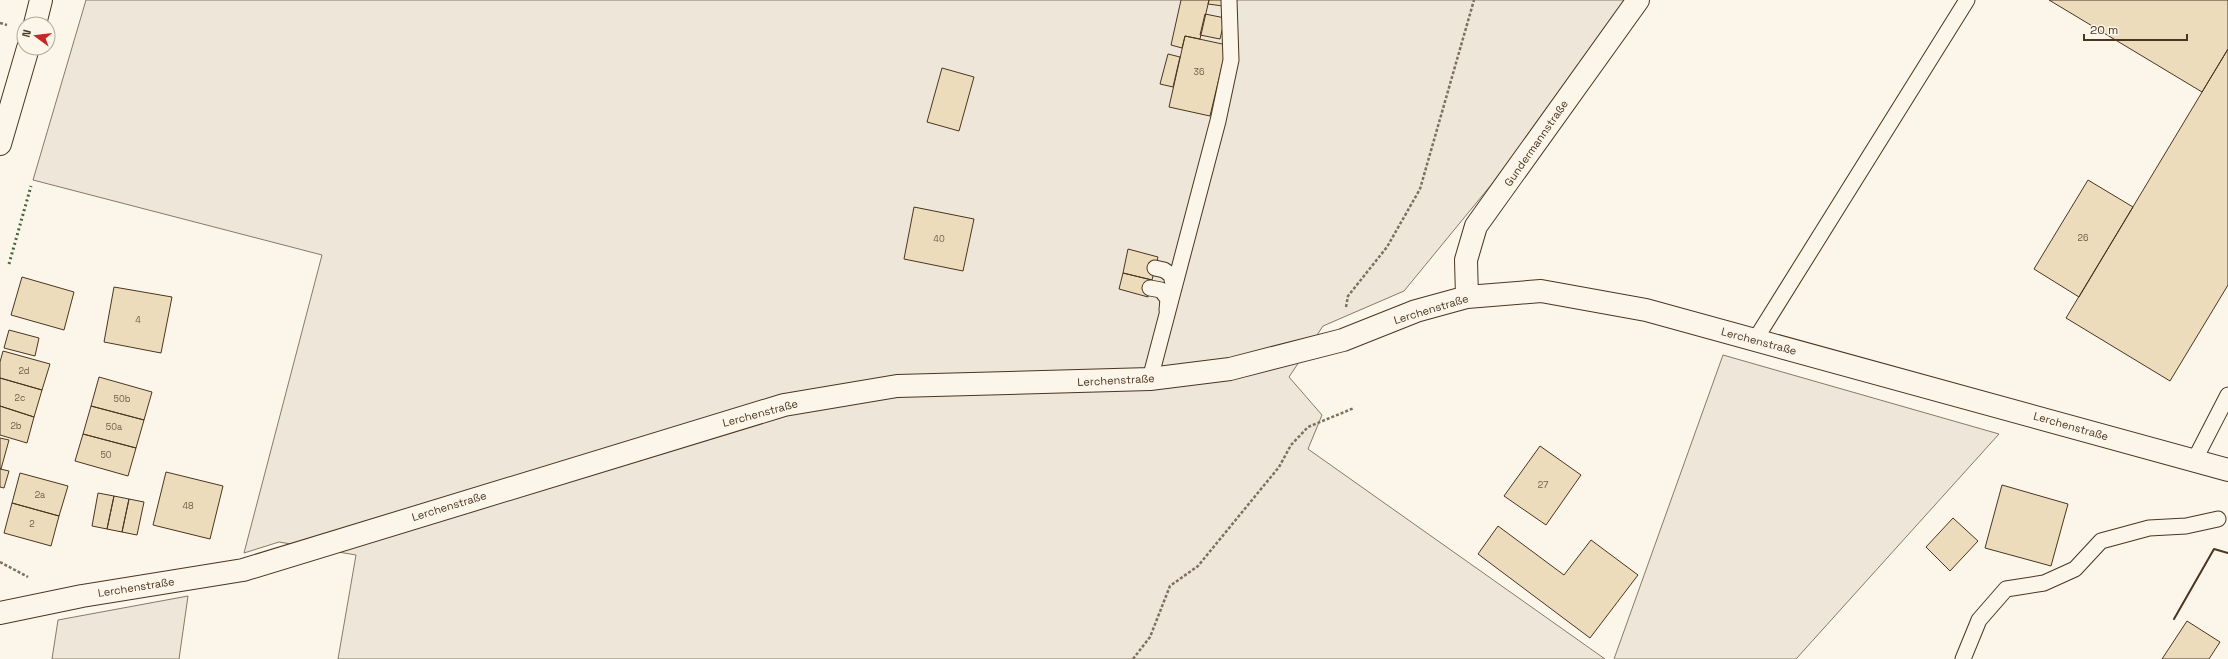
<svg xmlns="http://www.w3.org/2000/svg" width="2228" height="659" viewBox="0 0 2228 659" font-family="'Space Grotesk',sans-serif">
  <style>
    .green { fill: #ede6d9; stroke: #887966 }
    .building { fill: #ecdcbc; stroke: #4a3520 }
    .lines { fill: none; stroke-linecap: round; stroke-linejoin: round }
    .service-casing { stroke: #4a3520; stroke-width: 17 }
    .minor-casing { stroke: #4a3520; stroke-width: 24 }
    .path { stroke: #7f6f5c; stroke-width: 2.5; stroke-dasharray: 3 2; stroke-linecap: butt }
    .service { stroke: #fbf6e9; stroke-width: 15 }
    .minor { stroke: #fbf6e9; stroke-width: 22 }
    .hedge { stroke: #436837; stroke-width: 3; stroke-dasharray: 2 3; stroke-linecap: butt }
    .wall { stroke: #4a3520; stroke-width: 2 }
    .labels { text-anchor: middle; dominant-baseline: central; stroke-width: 3; stroke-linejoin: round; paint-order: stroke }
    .number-label { font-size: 9px; fill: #725f47 }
    .street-label { font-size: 11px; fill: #4a3520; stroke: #fbf6e9 }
  </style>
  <rect width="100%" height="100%" fill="#fbf6e9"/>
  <!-- green -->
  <path class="green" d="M86,0H1625L1491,185L1404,291L1323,326L1289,377L1322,415L1308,449L1605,659H338L356,555L279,542L244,553L322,255L33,180Z
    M1723,355L1999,434L1796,659H1614Z
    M188,596L179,659H52L58,620Z"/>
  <!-- building -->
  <path class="building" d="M1181,0H1209L1200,39L1185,36L1182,48L1171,45Z
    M1209,0H1224L1223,6L1208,4Z
    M2049,0H2228V49L2202,92Z
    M1205,14L1225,18L1220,39L1200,35Z
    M1185,36L1227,45L1210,116L1169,107Z
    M2228,49V285L2170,381L2066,318Z
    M1168,54L1180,57L1173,87L1160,84Z
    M942,68L974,77L959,131L927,122Z
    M2088,180L2133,207L2079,297L2034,269Z
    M914,207L974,219L963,271L904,259Z
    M1128,249L1158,257L1152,280L1123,273Z
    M1123,273L1152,280L1148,297L1119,289Z
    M22,277L74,292L64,330L11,315Z
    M114,287L172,297L161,353L104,342Z
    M9,330L39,338L35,356L4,348Z
    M3,351L50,364L42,390L0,378V362Z
    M99,377L152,392L144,420L91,406Z
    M0,378L42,390L34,417L0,406Z
    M0,406L34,417L27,443L0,435Z
    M91,406L144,420L136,448L83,434Z
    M83,434L136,448L128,476L75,461Z
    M0,438L9,440L1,469L0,468Z
    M1540,446L1581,475L1546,525L1504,496Z
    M0,469L9,471L4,488L0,487Z
    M166,472L223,486L210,539L153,525Z
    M20,473L68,486L59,516L12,503Z
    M2002,485L2068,504L2051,566L1985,548Z
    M98,493L114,496L107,529L92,526Z
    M114,496L129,499L122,532L107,529Z
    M129,499L144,502L137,535L122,532Z
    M12,503L59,516L51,546L4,533Z
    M1953,518L1978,541L1950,571L1926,547Z
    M1498,526L1564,575L1591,540L1638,575L1590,638L1478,554Z
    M2187,621L2220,642L2209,659H2162Z"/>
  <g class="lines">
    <!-- service casing -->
    <g class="service-casing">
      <path id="service" d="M1155,268L1164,270L1171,275L1174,288
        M1150,288L1161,290L1168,299L1167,310
        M1755,340L1967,0
        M1150,379L1218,121L1231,60L1229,0
        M2194,461L2228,395
        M1963,659L1979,620L2006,589L2044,583L2075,569L2101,541L2149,528L2186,526L2218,519"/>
    </g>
    <!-- minor casing -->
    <g class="minor-casing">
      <path id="minor" d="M35,24L41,0
        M0,144L28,48
        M1467,297L1466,260L1476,226L1638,0
        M0,613L82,596L243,570L784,405L897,386L1150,379L1230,369L1343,340L1416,311L1467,297L1541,291L1646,310L2228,470"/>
    </g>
    <!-- path -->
    <path class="path" d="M0,23L7,25
      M1346,307L1348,296L1387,247L1420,189L1474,0
      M0,562L28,577
      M1133,659L1150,637L1170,586L1198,566L1279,467L1291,445L1308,427L1354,408"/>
    <!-- service -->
    <use href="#service" class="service"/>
    <!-- minor -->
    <use href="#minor" class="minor"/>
    <!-- hedge -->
    <path class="hedge" d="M9,264L31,186"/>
    <!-- wall -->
    <path class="wall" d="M2174,619L2214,549L2228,553"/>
  </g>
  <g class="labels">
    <!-- number labels -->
    <g class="number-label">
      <text x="1199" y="72">36</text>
      <text x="2083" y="238">26</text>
      <text x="939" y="239">40</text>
      <text x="138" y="320">4</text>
      <text x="24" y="371">2d</text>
      <text x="20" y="398">2c</text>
      <text x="122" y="399">50b</text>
      <text x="16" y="426">2b</text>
      <text x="114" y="427">50a</text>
      <text x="106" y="455">50</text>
      <text x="1543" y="485">27</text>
      <text x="40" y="495">2a</text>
      <text x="188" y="506">48</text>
      <text x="32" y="524">2</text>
    </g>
    <!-- street labels -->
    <g class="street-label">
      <text transform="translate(1536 143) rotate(-55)">Gundermannstraße</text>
      <text transform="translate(1431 309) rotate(-17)">Lerchenstraße</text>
      <text transform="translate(1759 341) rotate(15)">Lerchenstraße</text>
      <text transform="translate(1116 380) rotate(-3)">Lerchenstraße</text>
      <text transform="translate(760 413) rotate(-15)">Lerchenstraße</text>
      <text transform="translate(2071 426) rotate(16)">Lerchenstraße</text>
      <text transform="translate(449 506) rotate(-17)">Lerchenstraße</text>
      <text transform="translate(136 587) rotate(-9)">Lerchenstraße</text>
    </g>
  </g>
  <!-- north arrow -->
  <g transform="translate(36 36) rotate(285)"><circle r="19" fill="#fbf6e9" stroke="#b4a999"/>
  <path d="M0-3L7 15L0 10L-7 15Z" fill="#c62828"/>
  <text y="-6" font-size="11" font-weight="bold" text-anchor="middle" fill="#4a3520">N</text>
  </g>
  <!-- scale -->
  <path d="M2084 34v6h103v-6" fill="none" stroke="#4a3520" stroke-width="2"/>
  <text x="2090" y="34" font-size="12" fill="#4a3520" stroke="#fbf6e9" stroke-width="3" paint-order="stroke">20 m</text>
</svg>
